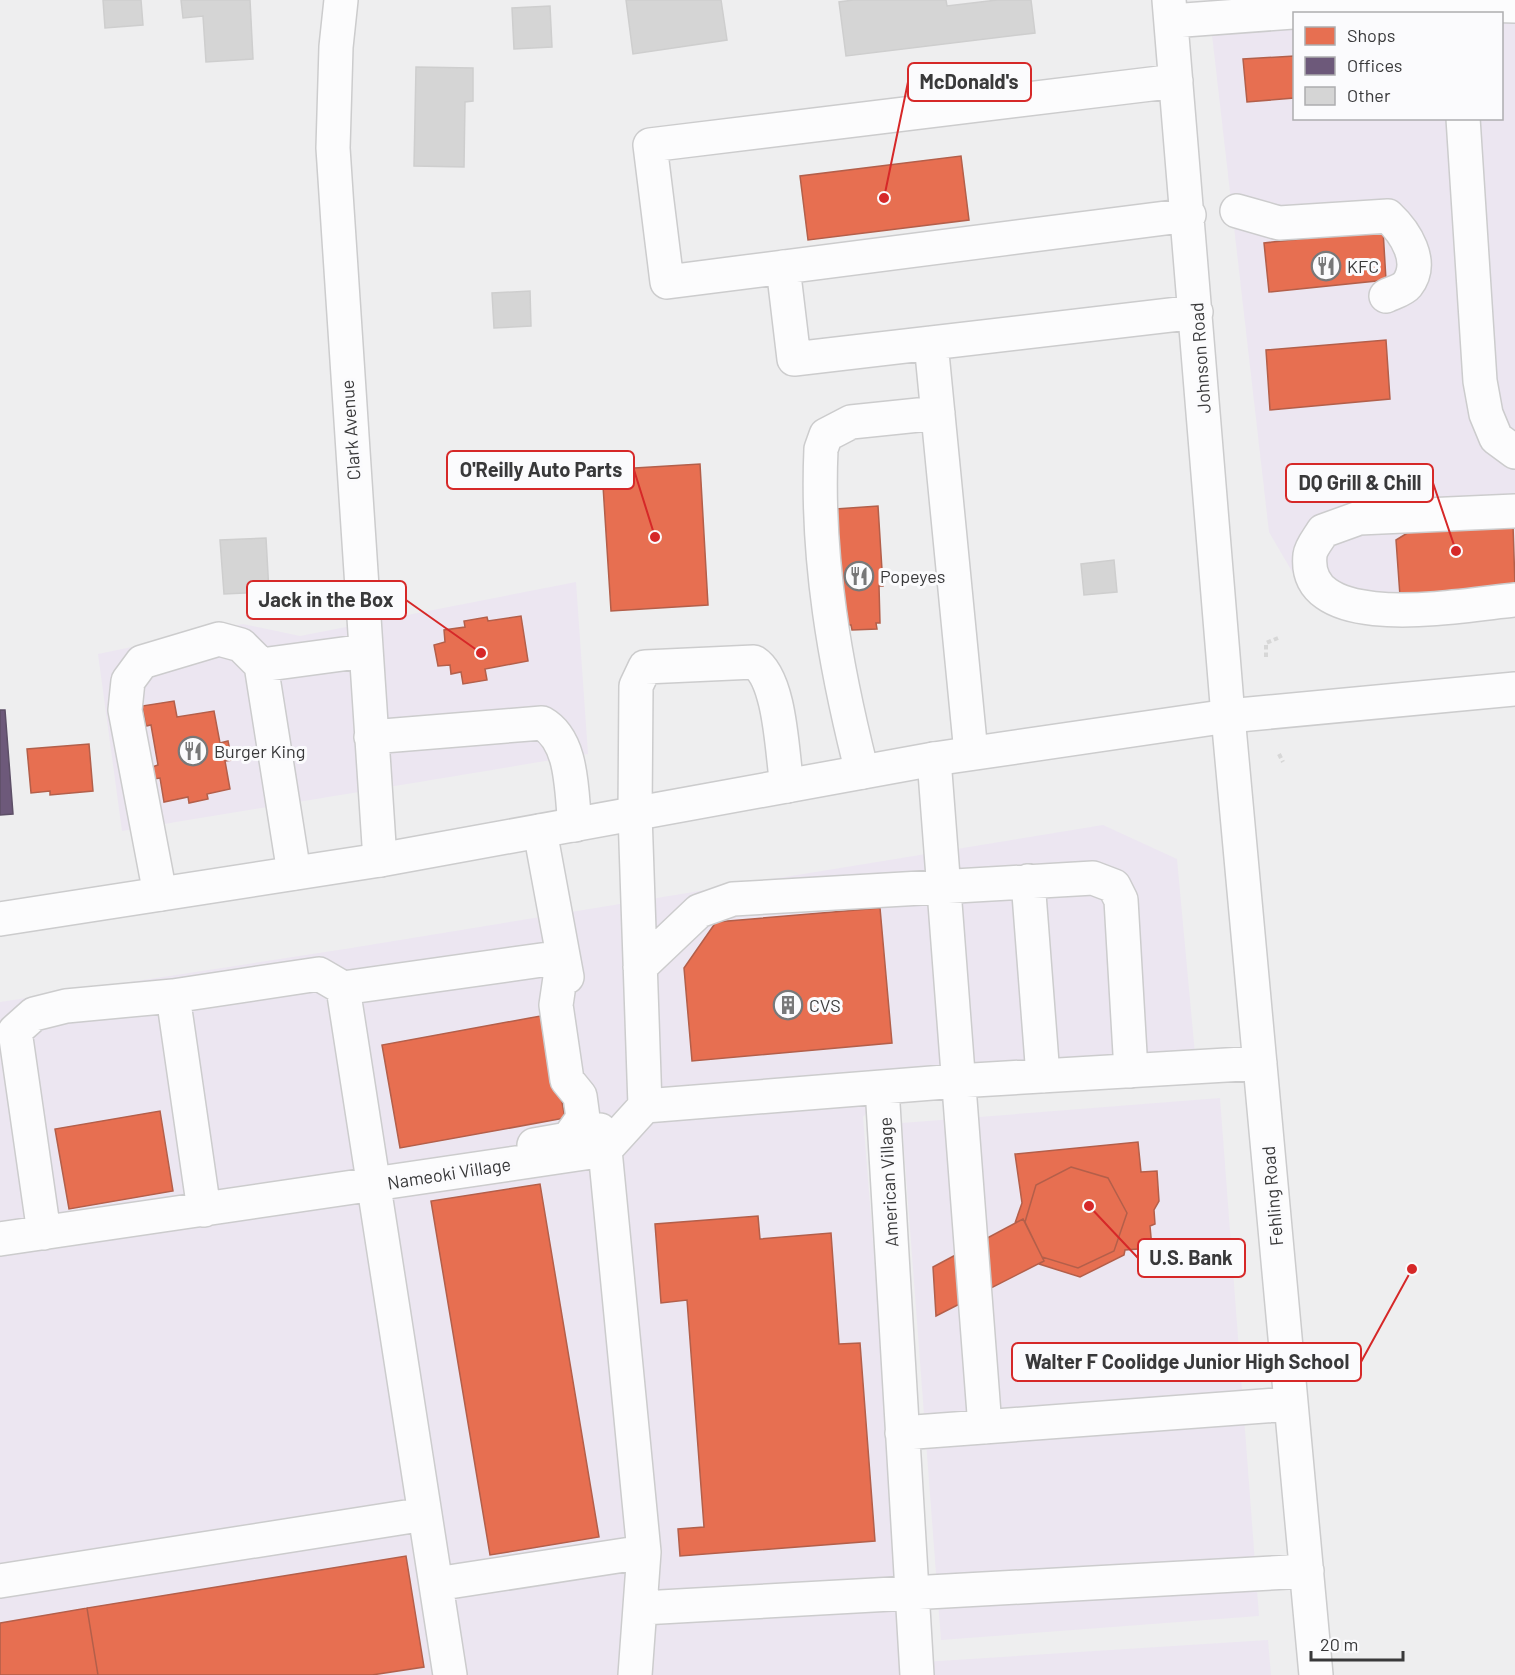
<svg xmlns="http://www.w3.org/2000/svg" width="1515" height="1675" viewBox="0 0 1515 1675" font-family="Barlow,sans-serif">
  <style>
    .commercial { fill: #ece6f1; fill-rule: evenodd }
    .shops { fill: #e76f51; stroke: #b35f4a; stroke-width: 1.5 }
    .offices { fill: #6d597a; stroke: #5d4f67; stroke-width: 1.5 }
    .building { fill: #d5d5d5; stroke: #cecece; stroke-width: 1.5 }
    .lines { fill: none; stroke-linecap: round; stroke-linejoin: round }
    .minor-casing { stroke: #cccccd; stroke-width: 36 }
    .major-casing { stroke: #cccccd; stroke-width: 36 }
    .path { stroke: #d7d7d7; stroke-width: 4; stroke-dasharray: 4.5 3; stroke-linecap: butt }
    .minor { stroke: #fcfcfd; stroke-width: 33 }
    .major { stroke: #fcfcfd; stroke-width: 33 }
    .labels { text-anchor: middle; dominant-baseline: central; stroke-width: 6; stroke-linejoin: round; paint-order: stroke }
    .poi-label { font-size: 18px; fill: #39393a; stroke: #fbfbfd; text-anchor: start }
    .street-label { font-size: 18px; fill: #39393a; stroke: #fbfbfd }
    .leader { fill: none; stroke: #d62828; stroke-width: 2 }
    .callout-dot { fill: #d62828; stroke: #fbfbfd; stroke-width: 2 }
    .callout { fill: #fbfbfd; stroke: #d62828; stroke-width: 2 }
    .callout-label { font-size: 20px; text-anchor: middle; font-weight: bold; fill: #39393a }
  </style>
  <rect width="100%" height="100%" fill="#eeeeef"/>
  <!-- commercial -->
  <path class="commercial" d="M1208,0H1515V609L1371,620L1308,599L1269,532ZM1294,14H1502V118H1294Z
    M576,582L588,754L122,831L98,654L243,624L300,636Z
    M1103,825L1177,859L1195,1054L906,1069L863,1117L907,1663L1268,1640L1271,1675H0V1002L345,949Z
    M1220,1098L1259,1616L941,1640L902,1123Z"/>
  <!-- shops -->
  <path class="shops" d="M1294,56V98L1247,102L1243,59Z
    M961,156L969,220L808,240L800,176Z
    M1383,230L1386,280L1269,292L1264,243Z
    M1386,340L1390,399L1270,410L1266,350Z
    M700,464L708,605L611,611L602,470Z
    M878,506L883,586H879L880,623H876L877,629L852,630L851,625H845L836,509Z
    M1513,525L1515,586L1400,596L1396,540L1409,532Z
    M521,616L528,661L485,669L487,680L463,684L461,672L451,674L450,665L438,666L434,645L445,642L444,630L465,627L464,621L487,617L488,621Z
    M174,701L177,717L214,711L220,743L228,741L232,760L225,761L230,789L207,794L208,799L189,803L188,797L164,802L160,778L154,779L152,767L158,765L151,725L146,726L142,706Z
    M89,744L93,791L50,795V791L31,793L27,749Z
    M880,908L892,1043L692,1061L684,968L716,922Z
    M546,1015L565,1118L400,1148L382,1045Z
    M160,1111L173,1191L69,1209L55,1129Z
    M1138,1142L1141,1172L1157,1171L1159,1201L1154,1210L1155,1224L1150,1226L1152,1248L1125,1250L1124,1255L1080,1277L1039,1264L1044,1261L1023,1219L1015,1223L1022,1203L1015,1154Z
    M1071,1167L1108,1178L1127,1213L1114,1251L1078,1268L1042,1257L1025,1222L1036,1185Z
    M540,1184L599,1537L490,1555L431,1201Z
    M758,1216L760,1239L831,1233L839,1344L860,1343L875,1541L680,1556L678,1529L704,1527L687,1300L661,1303L655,1224Z
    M1023,1219L1044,1261L936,1316L933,1267Z
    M406,1556L424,1667L372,1675H98L87,1608Z
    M87,1608L98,1675H0V1623Z"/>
  <!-- offices -->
  <path class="offices" d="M0,710H5L13,814L0,815Z"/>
  <!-- building -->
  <path class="building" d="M103,0H141L143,25L105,28Z
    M181,0H250L253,59L206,62L203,16L183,18Z
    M626,0H721L727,40L633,54Z
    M853,0H946L947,6L997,0H1031L1035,33L846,56L839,2Z
    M550,6L552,47L514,49L512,8Z
    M416,67L473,68V101L465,102L464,167L414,166Z
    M530,291L531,326L494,328L492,293Z
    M266,538L269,592L224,594L220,540Z
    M1114,560L1117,592L1084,595L1081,564Z"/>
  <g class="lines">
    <!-- minor casing -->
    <g class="minor-casing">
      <path id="minor" d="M341,0L336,47L333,148L380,860
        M1169,0L1228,716L1316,1675
        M1171,21L1416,3L1515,6
        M1176,81L650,145L667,282L1189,215
        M1463,118L1480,381L1486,414L1496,438L1515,452
        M1237,211L1279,223L1388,216C1405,232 1425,262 1407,285C1403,290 1392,293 1386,296
        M783,267L794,359L1196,312
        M931,343L971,753
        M1515,511L1359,518L1323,531C1319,538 1311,547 1310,555C1301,637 1469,604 1515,600
        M261,665L365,651
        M371,737L542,723C574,741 571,793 575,825
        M934,759L985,1427
        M862,772C835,666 816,558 821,449L826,435L851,422L938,413
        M540,831L567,977
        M1028,881L1043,1076
        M160,894L125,710L128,681L142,662L219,639L241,645L261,665L294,873
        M640,967L699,911L733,899L1093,878L1114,886L1121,900L1131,1071
        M343,988L450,1675
        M882,1087L917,1675
        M645,1106L635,814L636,686L645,667L754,662C781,679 782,755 787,786
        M600,1130L605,1150L644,1552L635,1675
        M204,1210L173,996L319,974L343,988L563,957L556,1005L567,1080L580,1096L583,1118L568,1139L534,1145
        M44,1233L15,1031L34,1014L66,1006L173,996
        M0,1239L605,1150L645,1106L957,1081L1260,1063
        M902,1433L1291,1404
        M0,1581L425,1514
        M436,1584L644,1552
        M642,1608L1307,1571"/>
    </g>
    <!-- major casing -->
    <g class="major-casing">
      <path id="major" d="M0,919L380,860L934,759L1228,716L1515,689"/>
    </g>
    <!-- path -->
    <path class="path" d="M1266,657V643L1278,638
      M1279,754L1283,762"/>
    <!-- minor -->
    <use href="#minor" class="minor"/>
    <!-- major -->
    <use href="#major" class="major"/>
  </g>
  <!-- icons -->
  <defs>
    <g id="restaurant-ring" transform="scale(1.5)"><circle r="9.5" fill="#fbfbfd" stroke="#787879" stroke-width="1.5"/><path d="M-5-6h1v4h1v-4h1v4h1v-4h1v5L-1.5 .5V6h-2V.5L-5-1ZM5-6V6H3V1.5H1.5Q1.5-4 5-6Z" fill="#787879"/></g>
    <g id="building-ring" transform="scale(1.5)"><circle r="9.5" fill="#fbfbfd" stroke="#787879" stroke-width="1.5"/><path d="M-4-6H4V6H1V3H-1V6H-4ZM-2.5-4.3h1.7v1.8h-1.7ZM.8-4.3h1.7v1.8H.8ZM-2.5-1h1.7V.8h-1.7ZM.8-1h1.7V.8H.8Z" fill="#787879"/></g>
  </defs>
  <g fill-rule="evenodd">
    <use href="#restaurant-ring" x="1326" y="266"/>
    <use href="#restaurant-ring" x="859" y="576"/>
    <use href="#restaurant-ring" x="193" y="751"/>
    <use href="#building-ring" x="788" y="1005"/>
  </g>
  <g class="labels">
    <!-- poi labels -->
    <g class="poi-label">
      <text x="1347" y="266">KFC</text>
      <text x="880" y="576">Popeyes</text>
      <text x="214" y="751">Burger King</text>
      <text x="809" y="1005">CVS</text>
    </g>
    <!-- street labels -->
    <g class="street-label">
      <text transform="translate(1200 358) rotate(-94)">Johnson Road</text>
      <text transform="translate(350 430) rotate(-94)">Clark Avenue</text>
      <text transform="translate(449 1173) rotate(-9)">Nameoki Village</text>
      <text transform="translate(888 1182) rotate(-93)">American Village</text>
      <text transform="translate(1272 1196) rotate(-95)">Fehling Road</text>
    </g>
  </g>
  <!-- callouts -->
  <path class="leader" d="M884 198L908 82M655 537L634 470M1456 551L1433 483M481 653L406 600M1089 1206L1138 1258M1412 1269L1361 1362"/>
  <g class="callout-dot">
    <circle cx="884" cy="198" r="6"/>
    <circle cx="655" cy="537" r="6"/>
    <circle cx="1456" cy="551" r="6"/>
    <circle cx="481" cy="653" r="6"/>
    <circle cx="1089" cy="1206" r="6"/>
    <circle cx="1412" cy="1269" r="6"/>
  </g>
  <g class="callout">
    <rect x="908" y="63" width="123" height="38" rx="6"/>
    <rect x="447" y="451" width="187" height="38" rx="6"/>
    <rect x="1286" y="464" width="147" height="38" rx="6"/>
    <rect x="247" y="581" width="159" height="38" rx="6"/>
    <rect x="1138" y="1239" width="107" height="38" rx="6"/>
    <rect x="1012" y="1343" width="349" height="38" rx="6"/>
  </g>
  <g class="callout-label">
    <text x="969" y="89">McDonald's</text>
    <text x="541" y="477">O'Reilly Auto Parts</text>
    <text x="1360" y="490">DQ Grill &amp; Chill</text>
    <text x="326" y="607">Jack in the Box</text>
    <text x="1191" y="1265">U.S. Bank</text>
    <text x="1187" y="1369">Walter F Coolidge Junior High School</text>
  </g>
  <!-- legend -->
  <rect x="1293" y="12" width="210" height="108" fill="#fbfbfd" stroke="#adadaf" stroke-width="1.5"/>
  <rect x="1305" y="27" width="30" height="18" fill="#e76f51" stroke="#adadaf" stroke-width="1.5"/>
  <text x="1347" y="42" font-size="18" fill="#39393a">Shops</text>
  <rect x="1305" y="57" width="30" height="18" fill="#6d597a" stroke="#adadaf" stroke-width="1.5"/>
  <text x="1347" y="72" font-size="18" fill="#39393a">Offices</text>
  <rect x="1305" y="87" width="30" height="18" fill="#d5d5d5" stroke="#adadaf" stroke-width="1.5"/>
  <text x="1347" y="102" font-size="18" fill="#39393a">Other</text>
  <!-- scale -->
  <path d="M1311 1651v9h92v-9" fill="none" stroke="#39393a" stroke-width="3"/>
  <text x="1320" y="1651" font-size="18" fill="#39393a" stroke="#fbfbfd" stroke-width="4.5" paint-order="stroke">20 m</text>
</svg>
